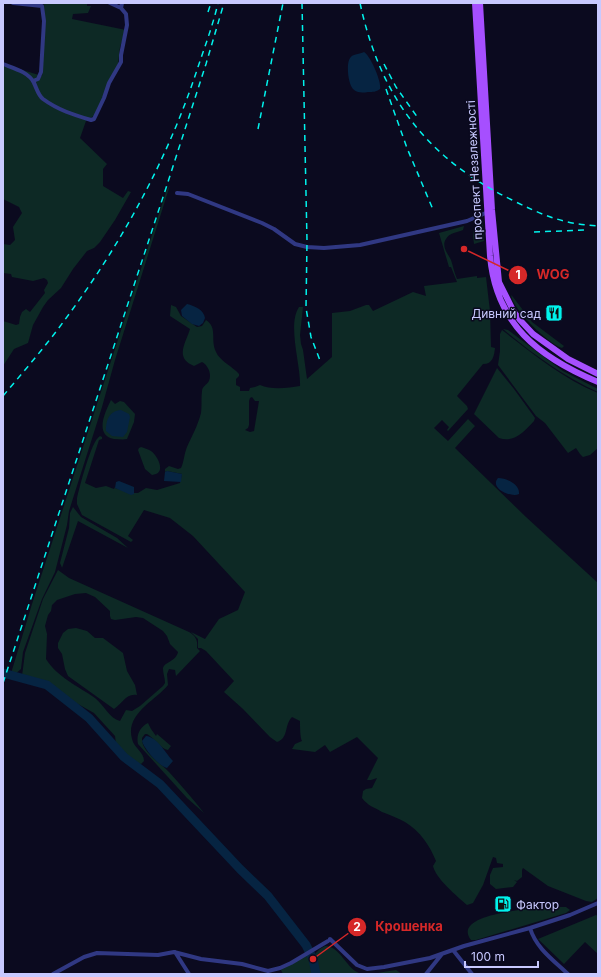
<svg xmlns="http://www.w3.org/2000/svg" width="601" height="977" viewBox="0 0 601 977" font-family="Inter,sans-serif">
  <style>
    .green { fill: #0d2925; fill-rule: evenodd }
    .water { fill: #062442 }
    .lines { fill: none; stroke-linecap: round; stroke-linejoin: round }
    .river { stroke: #062442; stroke-width: 9 }
    .minor { stroke: #303883; stroke-width: 4 }
    .primary { stroke: #a64fff; stroke-width: 6 }
    .rail { stroke: #00f3ec; stroke-width: 1.5; stroke-dasharray: 6 5; stroke-linecap: butt }
    .labels { text-anchor: middle; dominant-baseline: central; stroke-width: 3; stroke-linejoin: round; paint-order: stroke }
    .street-label { font-size: 12px; fill: #c8c9ff; stroke: #0b0a1f }
    .poi-label { font-size: 12px; fill: #c8c9ff; stroke: #0b0a1f; text-anchor: end }
    .leader { fill: none; stroke: #d62828; stroke-width: 1.5 }
    .callout-dot { fill: #d62828; stroke: #0b0a1f; stroke-width: 1.5 }
    .mark-label { font-size: 12px; text-anchor: middle; font-weight: bold; fill: #fff }
    .callout-label { font-size: 13px; text-anchor: middle; font-weight: bold; fill: #d62828; stroke: #0b0a1f; stroke-width: 3; stroke-linejoin: round; paint-order: stroke }
  </style>
  <rect width="100%" height="100%" fill="#0b0a1f"/>
  <!-- green -->
  <path class="green" d="M44,3L75,4V3H87V6H91L88,13L73,14L72,19L126,30L120,47L118,65L98,108L95,115L86,121L80,138L107,164L103,169V186L123,198L128,191L131,192L115,220L100,242L94,248L87,251L73,269L61,288L48,300L43,307L33,325L28,343L14,349L3,366V321L16,325L19,324L20,317L22,312L26,309L30,312L45,293L44,290L48,283L47,280L44,278L33,281L12,277L11,274L3,273V244L10,245L15,240L13,227L22,213L19,207L3,199V64L42,76L45,28Z
    M170,185L115,360L102,407L69,511L67,525L55,572L42,599L23,652L21,669L14,675L12,673V670L32,604L166,192Z
    M481,223L483,225L484,241L474,244L473,236L474,229H475L478,224Z
    M464,226L463,230C458,232 449,233 446,239C441,246 448,254 451,260C453,266 454,272 457,279L477,276V278L486,277L490,311L491,347L495,348C494,356 493,364 483,364L457,396L467,406L468,409L448,431L447,430L449,427L442,420L434,428L448,441L468,419L475,426L455,448L526,517L598,583V898L592,902L586,901L548,886L523,868L522,870V877L517,881L514,880L517,882L513,887L496,889L490,884V875L493,868L503,867V864L497,863L496,858L493,857L483,885L473,903L467,905C457,896 436,879 433,866L436,861C430,846 420,831 405,822C398,818 390,815 382,812C374,807 368,806 362,798L363,791L366,789L372,788L377,778L371,780H367L378,758L357,737L330,752L325,745L315,752L292,749L295,744L302,741C300,738 300,725 300,721L292,717C284,725 289,738 277,742L270,737L243,709L224,692L234,681L206,651L201,648H198V639L191,632L205,639L219,619L238,610L245,592L193,536L170,518L144,510L128,536L133,540L131,542L82,515L77,504V498C80,486 91,441 100,436L102,437V439L99,440L85,483L96,488L106,486L114,489L115,487V488L134,494V493H138L146,488L157,490L180,483L182,474L167,471L165,472V469L169,466L178,469L181,468C184,462 184,454 187,447C192,436 198,425 201,413C202,405 201,398 202,391C202,386 207,385 209,381C212,374 208,365 202,362L194,366C174,358 186,343 190,329L170,316L171,305L176,307L181,316L197,327L202,326L206,320C218,328 210,339 216,352C219,360 233,367 239,374V376L236,379V385L240,387V391H249L250,388L255,387L260,385C271,390 288,388 300,386C301,365 287,325 299,307H303L300,335L301,344L303,350L307,379L332,357V313L350,311L366,305H369L373,311L413,292L426,296L424,286L457,282L451,267H449L439,233ZM252,397L255,401H259L254,431L250,432L245,430L248,428L249,425V401L250,398Z
    M511,295L513,297L532,322L564,346L562,348C549,344 513,310 511,295Z
    M503,329L508,330L563,371L598,389V392C563,376 533,354 503,329Z
    M502,330C533,354 562,378 598,393V448L590,455L583,457L580,454L576,448L568,453L545,423L536,416L498,365L500,351V334Z
    M497,368L514,389L535,418L534,421C524,432 514,443 499,438L474,414Z
    M111,400L115,404L120,401L124,402L135,414L134,422L127,439C123,440 118,439 114,439C94,435 105,412 111,400Z
    M141,447C144,448 148,449 151,451C158,456 167,474 152,475L145,469L138,450L139,448Z
    M73,507L81,517L117,538L128,548L78,521L62,568L63,570L60,563L69,528L70,513Z
    M58,570L69,578L189,632C196,636 198,641 197,648L200,651L176,676L175,670L169,669L167,674L168,685C155,701 125,714 132,739C134,748 144,752 144,761L141,764L138,763L121,751L116,744L115,736L94,713L44,685L31,682L22,676L25,653L43,599ZM86,593L95,597L110,611V616L111,619L115,620L136,617L143,618L163,631L167,636L170,644L178,652C176,662 163,662 163,669C163,673 165,678 165,683L163,686L140,706L132,711L126,710L120,721C109,718 104,705 95,698C78,686 57,677 46,659L47,634L45,626L48,615L51,611L52,605L57,600L75,594Z
    M76,628L87,631L95,638H103L123,653L127,671L135,685L137,695C126,693 122,704 114,709L68,676L65,669L62,654L58,648V643L63,633L68,629Z
    M148,723L151,729L156,736L157,734L171,746L168,750C161,749 154,738 147,734H145L142,738C141,752 161,763 169,772C181,785 193,799 204,813L187,798L138,744C136,735 140,727 148,723Z
    M566,907L570,910L566,913L476,940H471C448,910 553,907 566,907Z
    M596,915L598,916V954L585,942L564,964L538,939Z
    M325,946C340,946 346,968 359,973C367,976 387,971 396,970L402,974H283L280,968L309,951L313,958C316,952 319,949 325,946Z"/>
  <!-- water -->
  <path class="water" d="M364,52C370,55 382,82 380,89C376,92 373,92 368,92C362,93 357,93 353,89C348,84 345,60 352,56C353,55 362,53 364,52Z
    M187,304C195,306 204,310 205,318L203,323L199,326L192,324L182,316L181,310Z
    M121,410L129,414L130,417L127,432L123,437L112,436L106,431C106,420 109,411 121,410Z
    M167,471L182,474L181,482L164,481L165,472Z
    M498,478C506,478 520,484 519,494C511,498 489,488 498,478Z
    M119,481L134,487V494L131,495L115,488L116,482Z
    M146,736C157,737 165,752 173,761L167,768C159,766 144,749 142,741Z"/>
  <g class="lines">
    <!-- river -->
    <path class="river" d="M3,673L47,685L89,718L124,757L160,784L240,869L268,896L306,945L313,959L316,974"/>
    <!-- minor -->
    <path class="minor" d="M13,3L42,6L44,21L41,72L38,79L33,81
      M110,3L121,8
      M3,64C13,68 29,72 34,83C37,89 38,95 43,99C58,110 74,115 91,120L94,119L104,98L109,83L121,62V55L127,25L126,14L121,8L122,3
      M177,193L188,194L262,223L274,229L295,244L307,247L324,248L360,245L467,221L488,212
      M530,928C536,948 553,960 568,974
      M330,939L357,965L367,969L384,967L430,958L464,946L530,928L570,915L598,903
      M453,950L472,974
      M175,952L189,974
      M53,974L84,957L97,953L158,955L174,952L201,959L242,964L268,971L280,968L291,963L328,941
      M426,974L442,954"/>
    <!-- primary -->
    <path class="primary" d="M475,3L490,256C496,324 538,357 598,382
      M480,3L492,210L499,282L514,312L520,320L533,334L568,359L598,374"/>
    <!-- rail -->
    <path class="rail" d="M302,3L307,241L306,308L311,337L321,363
      M360,3C380,96 426,158 512,200C542,215 563,224 598,226
      M208,12L211,3
      M384,64L396,87L418,118
      M386,89L407,148L434,212
      M258,129L283,3
      M534,232L586,230
      M3,396C24,371 45,347 64,321C122,243 168,159 198,67C205,46 213,25 218,3
      M3,683L167,185L206,64L224,3"/>
  </g>
  <!-- icons -->
  <defs>
    <g id="restaurant-square" transform="scale(0.9)"><rect x="-9" y="-9" width="18" height="18" rx="4" fill="#00f3ec" stroke="#0b0a1f"/><path d="M-5-6h1v4h1v-4h1v4h1v-4h1v5L-1.5 .5V6h-2V.5L-5-1ZM5-6V6H3V1.5H1.5Q1.5-4 5-6Z" fill="#111"/></g>
    <g id="fuel-square" transform="scale(0.9)"><rect x="-9" y="-9" width="18" height="18" rx="4" fill="#00f3ec" stroke="#0b0a1f"/><path d="M-5.5-6h7V0h2V4h1.3V-2.5L3-4.5l.8-.8L6-3V5H2.5V1h-1V6h-7ZM-4.2-4.7v3.2H.2V-4.7Z" fill="#111"/></g>
  </defs>
  <g fill-rule="evenodd">
    <use href="#restaurant-square" x="554" y="313"/>
    <use href="#fuel-square" x="503" y="904"/>
  </g>
  <g class="labels">
    <!-- street labels -->
    <g class="street-label">
      <text transform="translate(474 170) rotate(-93)">проспект Незалежності</text>
    </g>
    <!-- poi labels -->
    <g class="poi-label">
      <text x="541" y="313">Дивний сад</text>
      <text x="516" y="904" text-anchor="start">Фактор</text>
    </g>
  </g>
  <!-- callouts -->
  <path class="leader" d="M464 249L518 275M313 959L357 927"/>
  <g class="callout-dot">
    <circle cx="464" cy="249" r="4"/>
    <circle cx="313" cy="959" r="4"/>
    <circle cx="518" cy="275" r="10"/>
    <circle cx="357" cy="927" r="10"/>
  </g>
  <g class="mark-label">
    <text x="518" y="279">1</text>
    <text x="357" y="931">2</text>
  </g>
  <g class="callout-label">
    <text x="553" y="279">WOG</text>
    <text x="409" y="931">Крошенка</text>
  </g>
  <!-- border -->
  <rect width="601" height="977" fill="none" stroke="#c8c9ff" stroke-width="8"/>
  <!-- scale -->
  <path d="M465 961v6h73v-6" fill="none" stroke="#c8c9ff" stroke-width="2"/>
  <text x="471" y="961" font-size="12" fill="#c8c9ff" stroke="#0b0a1f" stroke-width="3" paint-order="stroke">100 m</text>
</svg>
